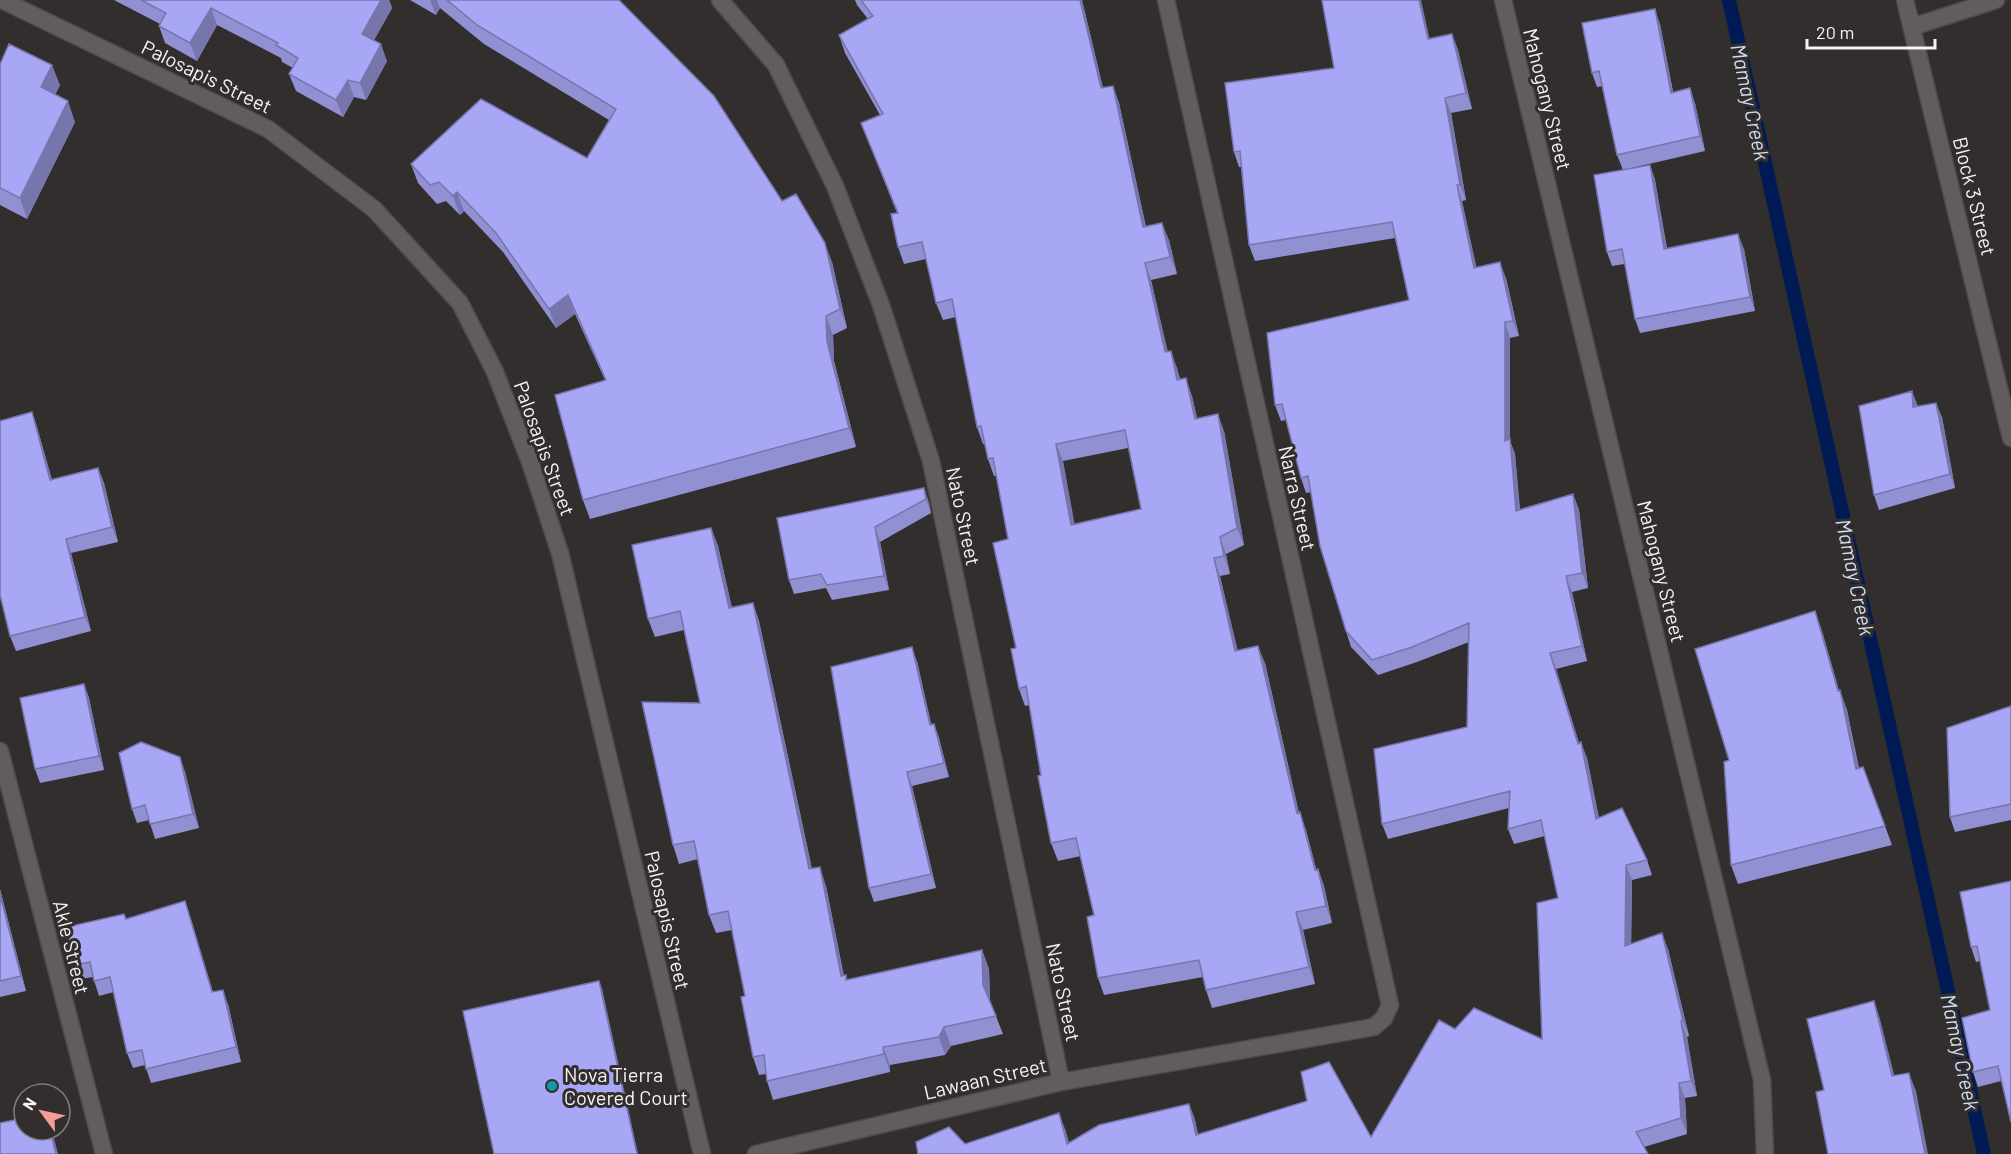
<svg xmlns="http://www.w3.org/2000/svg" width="2011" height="1154" viewBox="0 0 2011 1154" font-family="Barlow,sans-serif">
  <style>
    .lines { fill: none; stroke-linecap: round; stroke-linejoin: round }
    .stream { stroke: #001a53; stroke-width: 14 }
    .minor-casing { stroke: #4f4b4a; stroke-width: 19 }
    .minor { stroke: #615d5c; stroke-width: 16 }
    .wall { fill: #9090d3; fill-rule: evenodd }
    .shaded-wall { fill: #7675ac }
    .building { fill: #a8a7f5; stroke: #7675ac; stroke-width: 1.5; fill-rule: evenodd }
    .culture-dot { fill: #0f9aa8; stroke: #322e2d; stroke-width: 2 }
    .labels { text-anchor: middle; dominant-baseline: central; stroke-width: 6; stroke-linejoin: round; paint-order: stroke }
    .street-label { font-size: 20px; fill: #f6f3f2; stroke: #322e2d }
    .poi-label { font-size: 20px; fill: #f6f3f2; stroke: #322e2d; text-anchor: start }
    .water-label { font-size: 21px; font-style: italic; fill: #d2ddf0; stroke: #322e2d }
  </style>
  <rect width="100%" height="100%" fill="#322e2d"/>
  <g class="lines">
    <!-- stream -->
    <path class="stream" d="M1729,0L1984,1154"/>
    <!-- minor casing -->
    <g class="minor-casing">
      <path id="minor" d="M2,0L268,129L374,209L460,303L495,372L530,462L560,553L702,1154
        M720,0L776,65L835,186L881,305L931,461L1061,1082
        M1503,0L1762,1080L1765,1154
        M1905,0L2011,438
        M1912,27L1996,0
        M0,751L104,1154
        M756,1154L1061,1082L1374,1027L1384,1018L1390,1005L1166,0"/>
    </g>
    <!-- minor -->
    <use href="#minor" class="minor"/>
  </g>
  <!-- wall -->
  <path class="wall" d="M114,0H389L392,8L374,40L387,61L366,100L354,97L343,117L296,91L289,74L293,68L282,62L281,58L217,25L197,61L165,43L159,26L160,24Z
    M410,0H619L832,262L847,328L833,335L834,361L856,447L590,519L583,500L605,380L575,314L556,328L503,252L464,211L460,215L446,201L437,204L418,183L411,164L587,158L609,120L484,44L440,8L436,15Z
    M855,0H1082L1103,88L1113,86L1119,103L1146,227L1169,240L1177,274L1151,280L1167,351L1177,368L1180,379L1192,396L1197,418L1224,431L1244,545L1226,554L1230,574L1220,576L1237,651L1265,663L1299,813L1306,830L1316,869H1318L1324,886L1332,923L1303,930L1315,984L1212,1008L1206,990L1203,977L1104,995L1098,978L1094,915L1081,856L1058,861L1051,843L1029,705L1025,706L1019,689L1008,539L996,476H994L988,459L985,444H983L977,427L956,317L943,320L936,303L926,259L904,264L898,247L897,213L861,123L880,115L845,53L839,35L868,19L857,5ZM1128,448L1141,509L1074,524L1063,461Z
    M1660,24L1673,92L1695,103L1705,151L1623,170L1617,155L1603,86L1597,87L1592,73Z
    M1452,34L1458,50L1472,109L1451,113L1466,200L1462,201L1476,267L1506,278L1519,336L1510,338V441L1515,454L1520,509L1573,494L1579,510L1588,588L1572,592L1587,661L1556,669L1579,743L1587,758L1599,818L1647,860L1652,875L1632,880L1631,944L1668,949L1689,1036L1687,1037L1697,1096L1685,1098L1687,1134L1644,1147L965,1144L1065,1129L1069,1143L1189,1104L1195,1120L1198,1134L1371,1137L1455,1029L1542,1039L1558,898L1545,836L1514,844L1508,829L1509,808L1388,839L1382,824L1467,727L1469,642L1417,662L1378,675L1351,647L1346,631L1311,492L1306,493L1301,478L1286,420L1281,421L1275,405L1409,300L1395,238L1255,261L1249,245L1241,167H1239L1234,152L1334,68L1430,39Z
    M0,64L60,85L55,95L75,122L27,219L0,205Z
    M1650,165L1655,180L1667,248L1744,249L1755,311L1640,333L1635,319L1625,264L1612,266L1607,252Z
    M1918,406L1942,417L1955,488L1879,510L1874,495Z
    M32,412L37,427L52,480L98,468L104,483L118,542L71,553L91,631L16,651L10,636Z
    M924,488L929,503L931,513L880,542L889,590L832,600L826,588L794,594L789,580Z
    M711,528L718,546L732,608L753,603L759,621L812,869L826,886L844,976L846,975L847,980L982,950L989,969L990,1001L1003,1034L951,1046L945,1055L890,1065V1072L773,1100L767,1081L766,1074L759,1075L753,1057L745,996L732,930L716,933L709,915L698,859L679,864L673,845L700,703L684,630L655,637L648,619Z
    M1815,611L1822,631L1839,691L1847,710L1859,768L1885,826L1892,845L1738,884L1731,865L1729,760Z
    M917,661L931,725L934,724L939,738L949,777L912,786L936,888L874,902L869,888Z
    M84,684L89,698L104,770L40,783L35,769Z
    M2011,706V820L1955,832L1950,817Z
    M180,757L185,772L199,828L155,839L149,820L137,823L132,809Z
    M2011,881L2001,1081L1978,1087L1973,1072L1990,1010L1980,961L1976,962L1971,947Z
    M0,889L26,991L0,997Z
    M124,914L126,919L190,916L213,992L228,1004L241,1062L151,1083L145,1065L133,1068L127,1053L114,992L99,996L93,977L80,979L75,965Z"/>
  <!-- shaded-wall -->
  <path class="shaded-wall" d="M381,0H389L392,8L368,51L362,34Z
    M430,0H437L440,8L436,15Z
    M1080,0H1082L1107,105L1101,88Z
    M1419,0H1421L1433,54L1428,39Z
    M211,8L217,25L197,61L190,43Z
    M1655,9L1660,24L1676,107L1671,93Z
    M1452,34L1458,50L1472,109L1466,93Z
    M381,44L387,61L366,100L360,83Z
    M52,65L60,85L48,108L41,87Z
    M348,80L354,97L343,117L336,100Z
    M1113,86L1119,103L1150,245L1143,227Z
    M1690,88L1695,103L1705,151L1700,136Z
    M1445,98L1451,113L1466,200L1460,185Z
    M68,101L75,122L27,219L20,198Z
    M1650,165L1655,180L1669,264L1664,249Z
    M1457,185L1462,201L1480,283L1474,268Z
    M457,192L464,211L460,215L453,196Z
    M1162,223L1169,240L1177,274L1170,257Z
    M1738,234L1744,249L1755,311L1750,297Z
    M825,243L832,262L847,328L840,309Z
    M1500,262L1506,278L1519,336L1513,321Z
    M1145,263L1151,280L1172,369L1165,352Z
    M568,295L575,314L556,328L549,309Z
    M826,316L833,335L834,361L856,447L849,428L827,342Z
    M1505,322L1510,338V441L1515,454L1521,526L1516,511L1505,441Z
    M1171,351L1177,368L1183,397L1177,380Z
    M1186,378L1192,396L1201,436L1195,419Z
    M1912,391L1918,406L1913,407Z
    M1936,403L1942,417L1955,488L1950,474Z
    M32,412L37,427L56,495L50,480Z
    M1218,414L1224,431L1244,545L1237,528Z
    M1056,444L1063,461L1078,542L1071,525Z
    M98,468L104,483L118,542L112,527Z
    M924,488L929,503L931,513L926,499Z
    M1573,494L1579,510L1588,588L1582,573Z
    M875,527L880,542L889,590L884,576Z
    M711,528L718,546L736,627L729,608Z
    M1220,537L1226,554L1230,574L1224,556Z
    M66,539L71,553L91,631L85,617Z
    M1214,558L1220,576L1242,668L1235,651Z
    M1566,576L1572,592L1587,661L1582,646Z
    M753,603L759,621L816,888L809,869Z
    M1815,611L1822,631L1841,697L1840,690L1847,710L1862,788L1856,769L1838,691Z
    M1258,646L1265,663L1303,831L1297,813Z
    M912,647L917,661L935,740L930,725Z
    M1550,653L1556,669L1584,759L1578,744Z
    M84,684L89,698L104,770L99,756Z
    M934,724L939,738L949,777L944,763Z
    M1581,742L1587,758L1602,834L1596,819Z
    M180,757L185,772L199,828L193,814Z
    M907,772L912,786L936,888L931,874Z
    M1300,812L1306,830L1321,887L1315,870Z
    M1626,865L1632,880L1631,962L1625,946Z
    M820,867L826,886L847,994L841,976Z
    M1318,869L1324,886L1332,923L1326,906Z
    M0,889L26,991L21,976L0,895Z
    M185,901L190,916L217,1007L212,992Z
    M1296,912L1303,930L1315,984L1309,967Z
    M1662,933L1668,949L1689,1036L1683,1021Z
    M982,950L989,969L990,1004L983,985Z
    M599,981L602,988L638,1154H637Z
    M223,990L228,1004L241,1062L236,1047Z
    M1874,1001L1880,1019L1899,1094L1892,1076Z
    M1681,1021L1687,1037L1697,1096L1691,1081Z
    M944,1027L951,1046L945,1055L939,1037Z
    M883,1047L890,1065V1072L884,1054Z
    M1909,1073L1916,1091L1928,1154H1925Z
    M1679,1083L1685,1098L1687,1134L1681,1118Z
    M1189,1104L1195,1120L1201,1150L1196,1135Z
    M1059,1113L1065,1129L1072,1154L1067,1144Z
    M50,1130H52L58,1154H56Z"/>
  <!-- building -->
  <path class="building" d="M141,0H381L362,34L381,44L360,83L348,80L336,100L289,74L298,58L276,45L278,43L211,8L190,43L159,26L166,13Z
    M447,0H619L714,96L782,201L796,194L825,243L840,309L826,316L827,342L849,428L583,500L555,395L606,380L568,295L549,309L496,233L457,192L453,196L439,182L430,185L411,164L481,99L587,158L616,109L477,25Z
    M861,0H1080L1101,88L1113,86L1143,227L1162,223L1170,257L1145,263L1165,352L1171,351L1177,380L1186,378L1195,419L1218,414L1237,528L1220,537L1224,556L1214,558L1235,651L1258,646L1297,813L1300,812L1315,870L1318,869L1326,906L1296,912L1309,967L1206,990L1199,960L1098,978L1087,917L1094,915L1076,838L1051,843L1038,776L1041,775L1026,686L1019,689L1011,649L1016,648L993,543L1008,539L993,458L988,459L981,426L977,427L952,299L936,303L922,242L898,247L891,214L898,213L861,123L883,114L839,35L873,16ZM1125,430L1141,509L1071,525L1056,444Z
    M1322,0H1419L1428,39L1452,34L1466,93L1445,98L1460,185H1457L1474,268L1500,262L1513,321L1505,322V441L1510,439L1516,511L1573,494L1582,573L1566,576L1582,646L1550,653L1578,744L1581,742L1596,819L1622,808L1647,860L1626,865L1625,946L1662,933L1683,1021H1681L1691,1081L1679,1083L1681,1118L1636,1132L1648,1154H918L916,1142L949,1127L965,1144L1059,1113L1067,1144L1099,1125L1189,1104L1196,1135L1307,1101L1301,1072L1329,1062L1371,1137L1439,1020L1455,1029L1474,1008L1542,1039L1537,903L1558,898L1541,820L1508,829L1510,791L1382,824L1374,749L1467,727L1469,623L1412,647L1372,660L1346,631L1320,546L1308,476L1301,478L1282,404L1275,405L1267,333L1409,300L1392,222L1249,245L1240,151L1234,152L1225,83L1334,68Z
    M1655,9L1671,93L1690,88L1700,136L1617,155L1599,71L1592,73L1582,23Z
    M9,44L52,65L41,87L68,101L20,198L0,188V64Z
    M1650,165L1664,249L1738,234L1750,297L1635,319L1622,249L1607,252L1594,175Z
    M1912,391L1913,407L1936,403L1950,474L1874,495L1859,406Z
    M32,412L50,480L98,468L112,527L66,539L85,617L10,636L0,595V421Z
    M924,488L926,499L875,527L884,576L827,585L821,574L789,580L777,518Z
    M711,528L729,608L753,603L809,869L820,867L841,976L846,975V980L982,950L983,985L996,1016L944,1027L939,1037L883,1047L884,1054L767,1081L764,1055L753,1057L741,997L745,996L728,911L709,915L694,841L673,845L642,702L700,703L680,611L648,619L632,545Z
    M1815,611L1838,691L1840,690L1856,769L1863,767L1885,826L1731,865L1724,762L1729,760L1695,649Z
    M912,647L930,725L934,724L944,763L907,772L931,874L869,888L831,667Z
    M84,684L99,756L35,769L20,698Z
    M2011,706V804L1950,817L1947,728Z
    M141,742L180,757L193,814L150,824L145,805L132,809L119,753Z
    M2011,881V1122L1998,1066L1973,1072L1962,1018L1990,1010L1977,946L1971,947L1960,892Z
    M0,895L21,976L0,981Z
    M185,901L212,992L223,990L236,1047L146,1069L142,1050L127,1053L110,977L94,981L90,962L75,965L67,927L124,914L126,919Z
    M599,981L637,1154H494L463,1011Z
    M1874,1001L1892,1076L1909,1073L1925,1154H1828L1816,1092L1824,1090L1807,1019Z
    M24,1118V1130H50L56,1154H0V1123Z"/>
  <!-- markers -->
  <circle class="culture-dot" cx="552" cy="1086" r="6"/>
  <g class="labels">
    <!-- street labels -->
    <g class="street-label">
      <text transform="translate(207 76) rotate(26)">Palosapis Street</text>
      <text transform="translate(1548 99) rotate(76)">Mahogany Street</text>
      <text transform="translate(1975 196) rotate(76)">Block 3 Street</text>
      <text transform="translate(545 448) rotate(70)">Palosapis Street</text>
      <text transform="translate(1298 498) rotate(77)">Narra Street</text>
      <text transform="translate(964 516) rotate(78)">Nato Street</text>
      <text transform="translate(1662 571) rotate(76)">Mahogany Street</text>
      <text transform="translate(668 920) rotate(77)">Palosapis Street</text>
      <text transform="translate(72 947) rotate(76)">Akle Street</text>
      <text transform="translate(1064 992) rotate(78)">Nato Street</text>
      <text transform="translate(985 1078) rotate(-13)">Lawaan Street</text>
    </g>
    <!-- poi labels -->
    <g class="poi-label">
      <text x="564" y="1074">Nova Tierra<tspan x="564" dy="23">Covered Court</tspan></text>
    </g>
    <!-- water labels -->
    <g class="water-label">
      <text transform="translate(1751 102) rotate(78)">Mamay Creek</text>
      <text transform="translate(1856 577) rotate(78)">Mamay Creek</text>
      <text transform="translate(1961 1052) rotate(78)">Mamay Creek</text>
    </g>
  </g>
  <!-- north arrow -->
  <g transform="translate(42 1112) rotate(303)"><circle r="28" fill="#322e2d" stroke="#807d7c" stroke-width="1.5"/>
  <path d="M0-4.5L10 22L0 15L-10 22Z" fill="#f59b9a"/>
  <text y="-9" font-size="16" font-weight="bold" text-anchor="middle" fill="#f6f3f2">N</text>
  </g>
  <!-- scale -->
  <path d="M1807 39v9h128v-9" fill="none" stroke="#f6f3f2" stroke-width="3"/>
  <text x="1816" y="39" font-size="18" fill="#f6f3f2" stroke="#322e2d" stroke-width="4.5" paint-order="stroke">20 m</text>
</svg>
